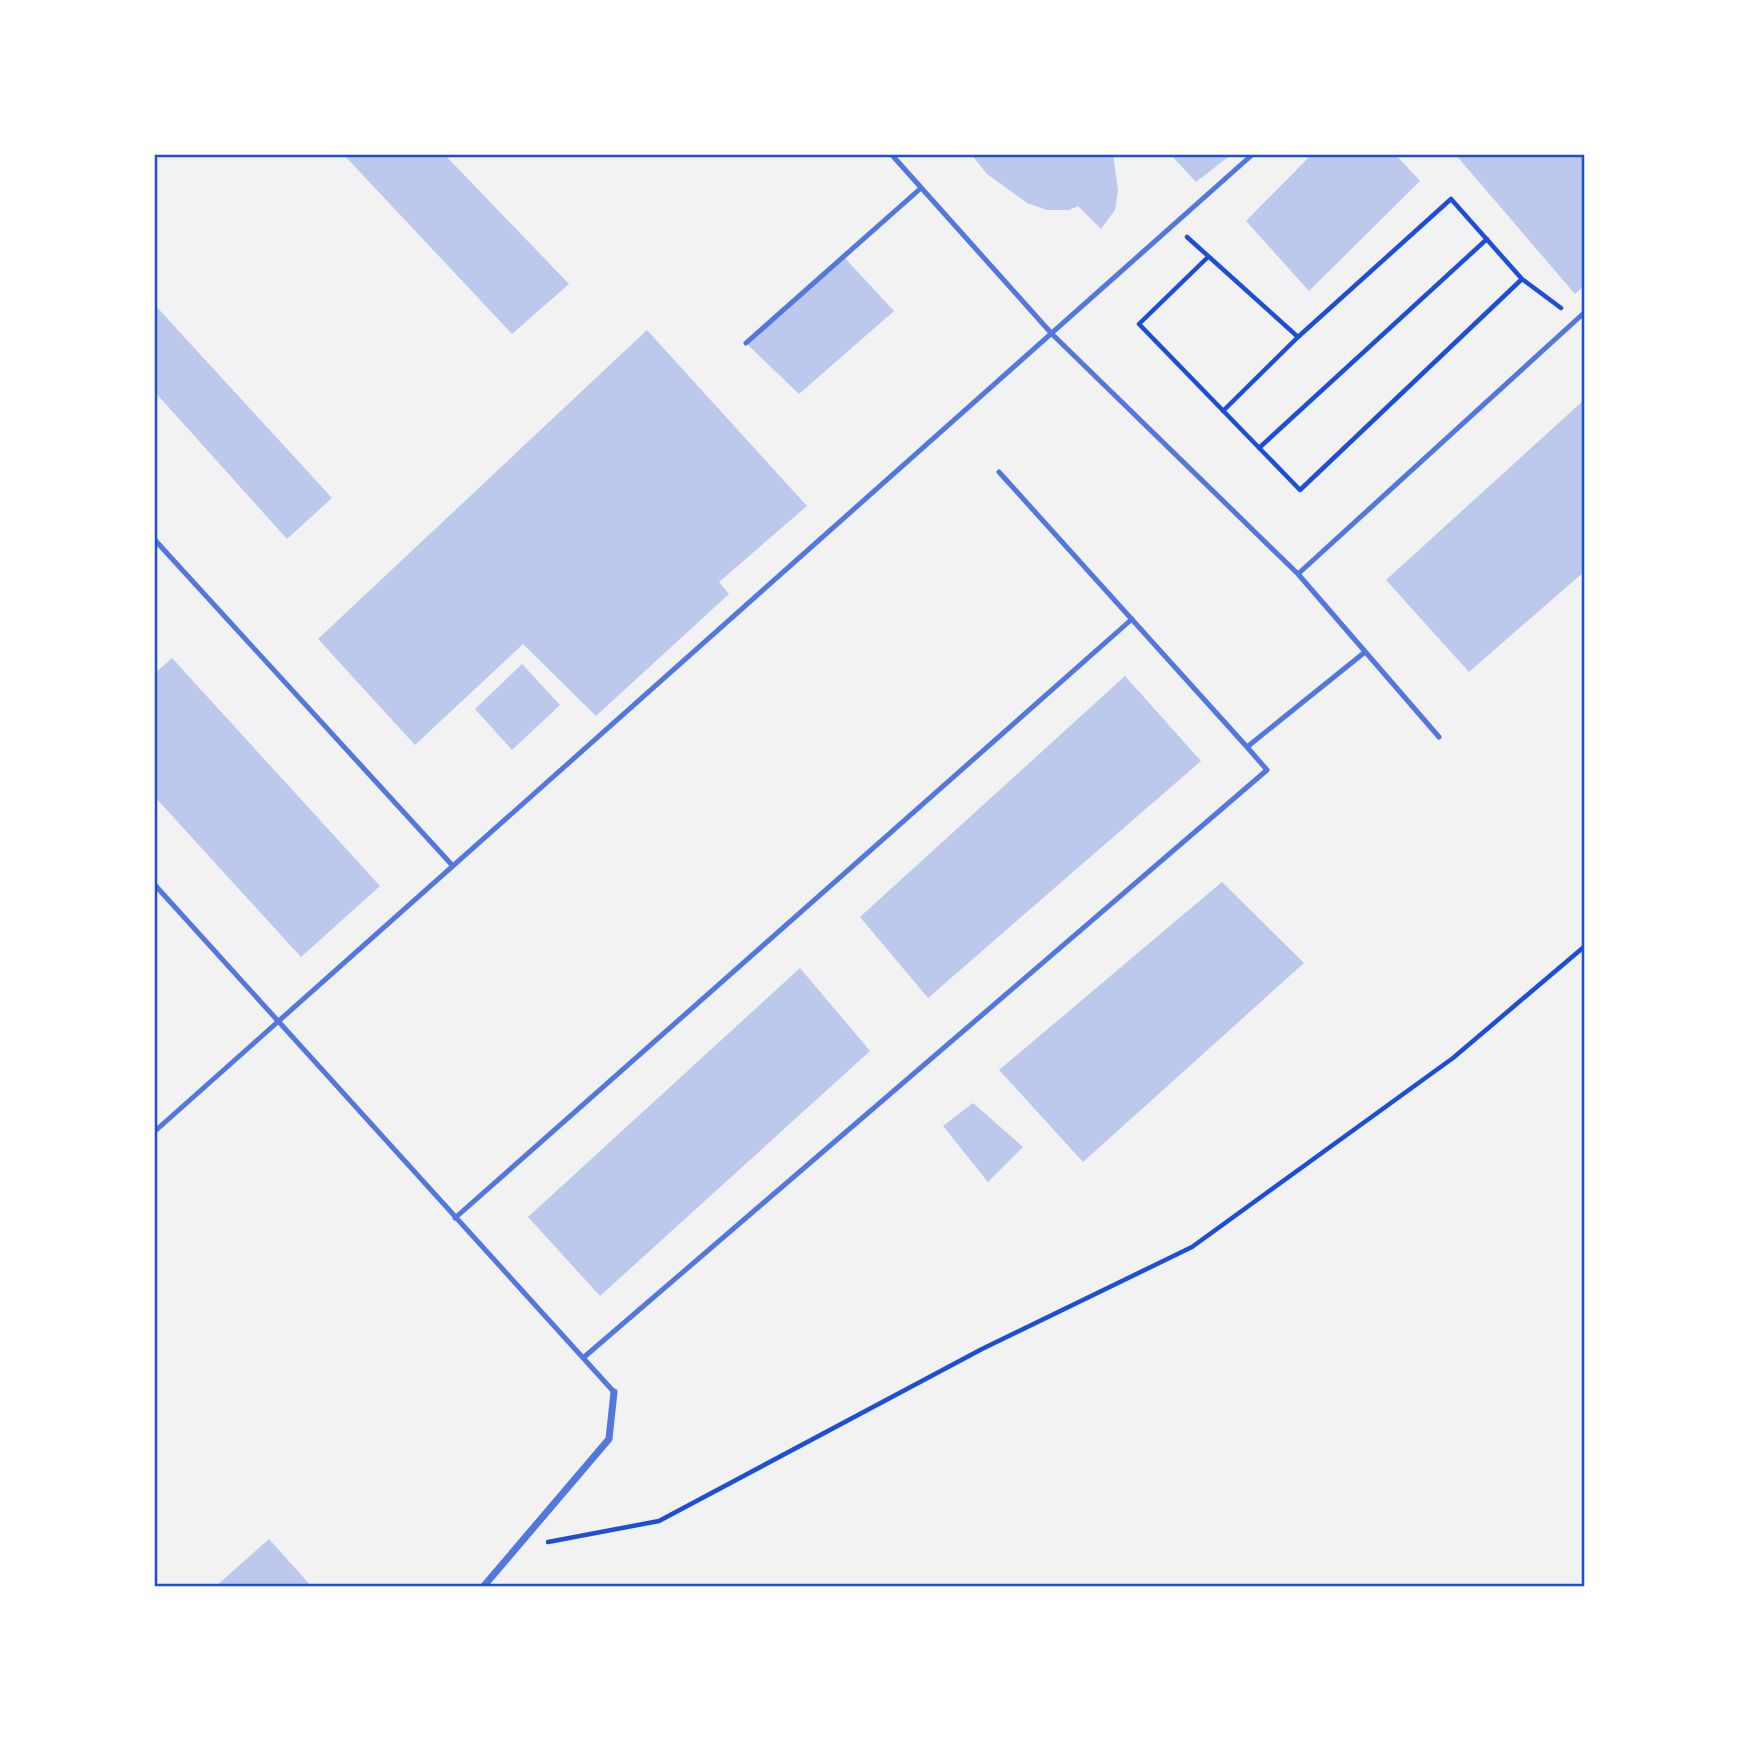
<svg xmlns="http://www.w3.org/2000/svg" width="1739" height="1741" viewBox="0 0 1739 1741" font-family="Quicksand,sans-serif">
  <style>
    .building { fill: #bdc9ec }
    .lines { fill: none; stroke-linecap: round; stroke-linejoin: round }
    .path { stroke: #1d4ed8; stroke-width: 4.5 }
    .service { stroke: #5277de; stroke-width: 5 }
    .minor { stroke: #5277de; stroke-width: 7 }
    .neatline { fill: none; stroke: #1d4ed8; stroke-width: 2.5 }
  </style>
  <rect width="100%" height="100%" fill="#f2f2f2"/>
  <!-- building -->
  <path class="building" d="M343,154H444L569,284L512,334Z
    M971,154H1113L1118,190L1115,210L1101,229L1078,206L1069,210H1047L1027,203L987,174Z
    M1170,154H1232L1196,182Z
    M1312,154H1395L1420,181L1309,291L1246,221Z
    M1455,154H1585V285L1575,294Z
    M843,256L894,311L799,394L746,343Z
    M154,304L332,498L287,539L154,391Z
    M647,330L807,506L719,582L729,594L596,716L523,644L415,745L318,639Z
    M1585,399V571L1469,672L1386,580Z
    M172,658L380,886L301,957L154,796V674Z
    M522,664L560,705L512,750L475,709Z
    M1125,676L1201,761L928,998L860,917Z
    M1222,882L1304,963L1083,1162L999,1070Z
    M800,968L870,1051L600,1296L528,1217Z
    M973,1103L1023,1147L988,1182L943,1126Z
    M269,1539L312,1587H215Z"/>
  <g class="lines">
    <!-- path -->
    <path class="path" d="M1187,237L1298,337L1451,199L1522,279L1300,490L1139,324L1208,257
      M1522,279L1561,308
      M1223,411L1298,337
      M1259,448L1487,239
      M548,1542L659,1521L982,1349L1192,1247L1453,1058L1585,946"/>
    <!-- service -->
    <path class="service" d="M891,154L1052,334L1298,574L1585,312
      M746,343L921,188
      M999,472L1247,747L1365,652
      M154,539L452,865
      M1298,574L1439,737
      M154,884L614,1392
      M154,1132L1253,154
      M455,1218L1132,619
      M583,1358L1267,770L1247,747"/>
    <!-- minor -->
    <path class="minor" d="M483,1587L609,1439L614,1392"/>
  </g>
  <!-- border -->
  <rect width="1739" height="1741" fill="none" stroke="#ffffff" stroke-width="312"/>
  <rect x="156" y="156" width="1427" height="1429" class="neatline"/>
</svg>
